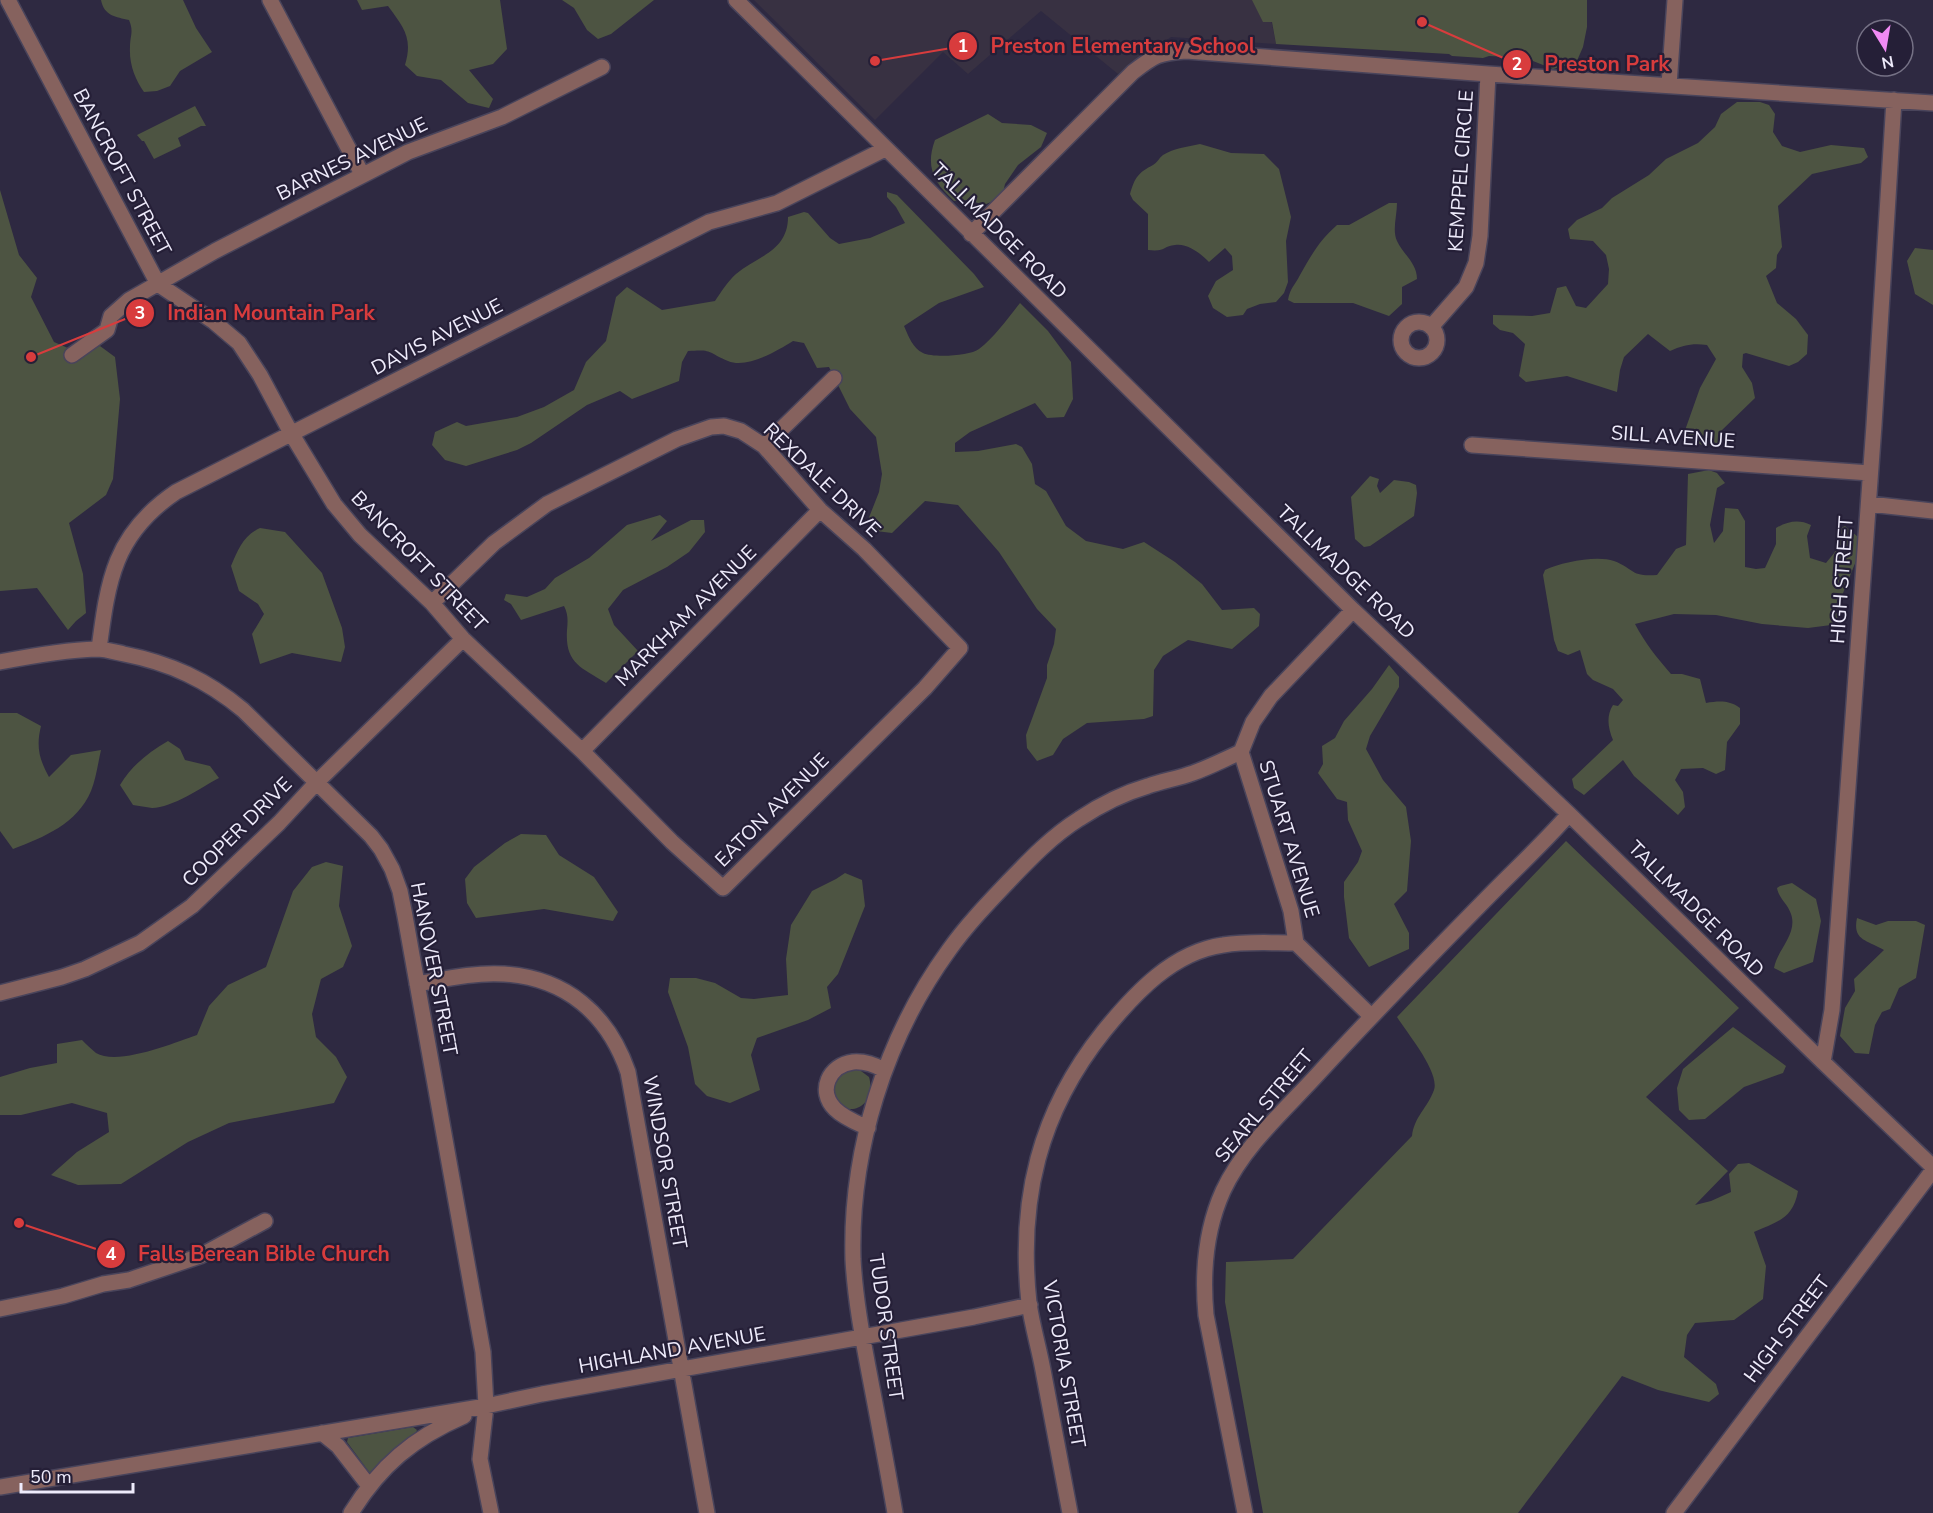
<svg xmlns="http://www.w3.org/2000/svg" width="1933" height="1513" viewBox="0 0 1933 1513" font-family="'Nunito Sans',sans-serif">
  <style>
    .education { fill: #383142 }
    .green { fill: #4d5442 }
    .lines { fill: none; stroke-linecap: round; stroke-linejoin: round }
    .minor-casing { stroke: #49445b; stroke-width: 18 }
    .minor { stroke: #86625e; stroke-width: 15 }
    .labels { text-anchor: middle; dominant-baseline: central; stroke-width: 4.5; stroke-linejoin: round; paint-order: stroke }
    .street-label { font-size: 20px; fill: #eeebfb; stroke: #251f37 }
    .leader { fill: none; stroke: #d83c3d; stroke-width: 2 }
    .callout-dot { fill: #d83c3d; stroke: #251f37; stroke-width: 2 }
    .mark-label { font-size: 18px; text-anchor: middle; font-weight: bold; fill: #fff }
    .callout-label { font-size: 21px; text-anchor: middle; font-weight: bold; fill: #d83c3d; stroke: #251f37; stroke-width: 4.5; stroke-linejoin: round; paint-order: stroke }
  </style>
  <rect width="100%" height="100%" fill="#2e2941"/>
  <!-- education -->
  <path class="education" d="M754,0H1267L1276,44L1171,37L1118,74L1041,11L968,74L943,52L875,120Z"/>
  <!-- green -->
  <path class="green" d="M101,0H183L196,28L212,52L180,71L170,86L157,91L144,92C135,79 129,64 130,47C130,35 134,32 129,20C116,17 104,16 101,0Z
    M357,0H500L507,49L493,64L469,70L493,99L489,108L468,103L441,80L417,76L405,65C413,38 404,28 388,6L362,10Z
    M562,0H654L611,34L598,39L587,30L574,8Z
    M1252,0H1587V27L1583,47L1576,63L1553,69L1533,61L1531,58L1489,56L1483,58L1452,56L1449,54L1276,44L1272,22H1263Z
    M1737,102H1760L1769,105L1775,114L1773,132L1782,146L1800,152L1831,145L1864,148L1868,157L1861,163L1812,174L1778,206L1782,247L1777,255L1776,268L1766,276L1777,303L1796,319L1808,335L1807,354L1798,362L1789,366L1746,353L1743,354L1742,367L1752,383L1755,398L1720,432L1718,445L1704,446L1683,436L1700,388L1716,359L1707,345C1693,343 1683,345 1670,351L1648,334L1624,357L1620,370L1617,392L1567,376L1526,382L1519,376L1525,344L1513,333L1500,330L1493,324V315L1532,316L1550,313L1557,288L1566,286L1576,306L1586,308L1608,284L1609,269L1606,255L1593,241L1570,239L1568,229L1577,220L1602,208L1612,198L1649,175L1666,159L1698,143L1715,127L1721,114Z
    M195,106L206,126H201L178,138L181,146L154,159L144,141H142L137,135Z
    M988,114L1002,123L1031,125L1047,133L1041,147L1018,165L1005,184L1002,197L984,205L969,200L954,201C934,183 925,167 935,140Z
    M1200,144L1231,153L1264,154L1279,169L1291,217L1286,241L1288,282L1284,293L1276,302L1260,304L1247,309L1243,315L1227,317L1213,308L1208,296L1216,281L1233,270L1232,256L1225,248L1209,262C1201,254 1188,243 1175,245C1163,246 1166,252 1148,250V214L1133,200L1130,194C1135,177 1138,173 1153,165C1157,163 1159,158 1163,155C1174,148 1187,147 1200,144Z
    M0,190L19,255L37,278L31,297L54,342L77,352L100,346L115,357L120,399L113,479L106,495L69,523L83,574L86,613L76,621L68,630L37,588L0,591Z
    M887,192L897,195L974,274L984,287L939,303L904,326C908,335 913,349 923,353C933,358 970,356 979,349C994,338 1008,318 1020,303L1048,331L1071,362L1073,399L1064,417L1047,418L1035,403L970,432L955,443V452L978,451L1016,444L1022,447L1032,464L1035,484L1046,491L1066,526L1086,541L1123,549L1144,542L1175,562L1202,584L1222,610L1254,608L1260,614L1259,626L1232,649L1188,640L1163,656L1154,670L1153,716L1144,719L1087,723L1063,739L1053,755L1037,761L1027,748L1026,735L1047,678V665L1054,644L1056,629L1037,609L999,552L958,505L925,501L892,533L876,531L868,520L879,492L882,474L876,437L850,409L829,367L817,368L804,343L793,341C777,351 747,369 728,361C707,352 713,349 688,351L682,362L679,381L632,399L620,391L587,405L531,443L517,450L466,466L445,460L432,445L435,432L457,422L466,426L517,417L544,407L574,390L586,362L606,341L616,297L627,287L662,310L715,301C721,292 728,281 736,274C758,256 788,251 788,217L804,212L808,213L830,238L839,244L870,238L905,223L896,207L887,197Z
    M1389,203H1397C1397,216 1392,230 1397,241C1403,254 1417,263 1417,279L1402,287V304L1389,316L1353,303H1294L1288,300C1290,288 1295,285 1300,275C1312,254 1319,241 1337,225H1349Z
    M1915,248L1933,250V305L1915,294L1907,261Z
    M1709,470L1717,473L1725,483L1717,488L1710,525L1714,543L1723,531L1725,508L1738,509L1745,521V567L1756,569L1765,568L1776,544V528C1788,521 1799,519 1811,525L1807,536L1810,558L1826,563C1830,558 1836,552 1837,547C1839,537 1835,530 1845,526L1858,537L1856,561L1837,608L1838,617L1831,625L1808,628L1762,624L1716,615L1674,614L1635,624C1645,643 1657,658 1671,674H1682L1700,679L1706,703C1719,701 1729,700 1740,708V724L1727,742L1725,770L1716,774L1703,768L1681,769L1675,780L1683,792L1685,807L1678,815L1634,776L1623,760L1584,795L1574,788L1572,779L1613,740C1608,728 1606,716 1613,705L1618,706L1623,700L1613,689L1593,680L1587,674L1580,650L1568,655L1558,651L1554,640L1543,575L1545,570C1562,562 1597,555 1614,561C1635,569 1630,577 1657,575L1676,549L1686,545L1688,474Z
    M1370,476L1379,479L1377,486L1380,493L1394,480L1409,482L1416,485L1417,493L1414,516L1370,546L1364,547L1355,539L1351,497Z
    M660,515L667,521L651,541L691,520H704L705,532L689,552L667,567L623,590L608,609L614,625L638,651L606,683C580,667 565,663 567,630C568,620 568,614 564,606L521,620L511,604L504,600L506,594L527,597L545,589L555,578L589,558L627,525Z
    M260,528L285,532L322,573L342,628L345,647L341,662L292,653L260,664L252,634L264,614L258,604L239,591L231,566C238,550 243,536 260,528Z
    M1389,665L1399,677V687L1370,736L1366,749L1383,780L1406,807L1411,841L1407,891L1394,904L1409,933V949L1369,967L1349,938L1344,897V882L1358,862L1362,851L1348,820L1347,802L1337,799L1318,773L1323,764L1322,746L1335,738L1344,721L1372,689Z
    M0,713H17L41,726C36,746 39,759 49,777L71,755L101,750C98,763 96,779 91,791C77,824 44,837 13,849L0,831Z
    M168,741L180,749L185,760L210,766L219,778C202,787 172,808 152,808C146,807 139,806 133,805L120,785C132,765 148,753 168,741Z
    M521,834L546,835L559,855L594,877L618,912L613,921L544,909L476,918L467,903L465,879L474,867L505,843Z
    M1566,841L1739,1008L1646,1097L1728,1171L1695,1205L1711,1201L1731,1192L1729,1174L1738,1164L1749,1163L1798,1191C1793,1219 1777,1222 1754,1232L1766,1266L1763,1299L1734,1320L1695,1323L1687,1335L1684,1357L1716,1384L1719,1394L1709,1402L1658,1390L1622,1376L1518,1513H1263L1225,1302L1226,1262L1293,1259L1412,1136C1414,1117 1428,1107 1434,1090C1440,1072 1407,1033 1397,1017Z
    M326,862L343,866L339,906L352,946L343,967L321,979L312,1014L316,1037L336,1057L347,1077L334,1103L229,1123L188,1142L121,1184L78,1185L51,1175L77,1152L109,1132L107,1113L72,1103L21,1115H0V1077L30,1068L57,1063V1044L82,1040C86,1044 91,1049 96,1053C118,1066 174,1043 197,1035L209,1006L228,985L266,967L293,891L312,867Z
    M845,873L862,880L865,906L838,974L827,987L831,1008L808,1020L757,1038L751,1055L760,1090L730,1103L707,1096L695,1084L688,1047L668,992L670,978H696L715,983L741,998L754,999L788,995L786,959L791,925L812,891L836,879Z
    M1792,883L1816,899L1821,921L1813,962L1784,973L1774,968C1777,950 1798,934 1791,914C1788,904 1779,899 1777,888L1780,886Z
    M1857,918L1876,925L1888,921H1916L1925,925L1916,978L1899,988L1890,1009L1882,1012L1875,1025L1869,1054L1855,1053L1840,1036L1845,1008L1855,991L1854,979L1884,950C1868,940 1852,941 1857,918Z
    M1733,1027L1786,1066L1783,1073L1744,1087L1705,1119L1689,1120L1679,1110L1677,1088L1683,1069Z
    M854,1069L861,1071L869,1077C879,1112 834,1123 834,1086L842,1074Z
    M413,1427L417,1430L416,1432L385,1458L373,1473L369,1472L347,1442L348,1438Z"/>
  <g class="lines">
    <!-- minor casing -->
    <g class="minor-casing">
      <path id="minor" d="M8,0L158,284L213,321L239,343L260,375L291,433L334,504L360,535L432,603L463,639L582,751L672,842L723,888L925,688L960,648L864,549L820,510L764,446L741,431L724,426L711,427L677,439L547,504L494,543L432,603
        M270,0L362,174
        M736,0L1353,610L1569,814L1823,1062L1933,1167
        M1669,85L1675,0
        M971,234L1133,72C1155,55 1158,53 1186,51L1488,74L1933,103
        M1401 340a18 18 0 1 1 36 0a18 18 0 1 1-36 0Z
        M1431,327L1466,287L1476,263L1480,236L1488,74
        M72,355L107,330L111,316L129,300L215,251L408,152L502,117L602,67
        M1472,445L1870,473
        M764,446L834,378
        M1869,504L1933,511
        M1353,610L1271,696L1253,722L1241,752L1291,911L1296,943L1371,1016
        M99,649C108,580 114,534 176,492L709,222L777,203L885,149
        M0,662C31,656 64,650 96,649C105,649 115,652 124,654C170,663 207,680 243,710L371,836L381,849L392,869L400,891L405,916L483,1352L486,1406L480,1459L491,1513
        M582,751L820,510
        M417,984C445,979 475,972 504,974C566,978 608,1014 628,1072L707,1513
        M0,993L62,977L85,969L140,943L192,906L279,823L317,782L463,639
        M1823,1062L1832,1010L1874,425L1894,100
        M868,1128C857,1123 844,1118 835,1109C817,1091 829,1065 853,1062C865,1061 875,1065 884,1070
        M0,1309L63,1296L103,1284L129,1280L200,1256L265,1221
        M322,1433L338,1446L369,1486
        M0,1487L486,1406L542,1394L974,1317L1030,1305
        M351,1513C380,1466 413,1438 464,1416
        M895,1513C887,1466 878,1419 869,1372C862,1335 855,1297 853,1259C850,1151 885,1038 949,950C966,926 987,904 1008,882C1030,859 1052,836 1079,819C1100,805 1124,793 1148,786C1163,781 1179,778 1193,773C1210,767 1225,759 1241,752
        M1070,1513C1061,1465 1052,1418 1043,1370C1039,1348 1032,1325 1029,1303C1018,1200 1039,1112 1104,1031C1135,993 1173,952 1223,945C1247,941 1272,943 1296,943
        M1245,1513L1206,1315C1202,1272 1205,1231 1223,1191C1244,1146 1284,1111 1317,1075C1371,1016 1427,959 1483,902C1512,872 1542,845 1569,814
        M1674,1513L1933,1170"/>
    </g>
    <!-- minor -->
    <use href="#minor" class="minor"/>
  </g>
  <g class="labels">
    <!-- street labels -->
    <g class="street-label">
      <text transform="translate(352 159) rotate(-26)">BARNES AVENUE</text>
      <text transform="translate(1461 171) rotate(-86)">KEMPPEL CIRCLE</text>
      <text transform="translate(122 172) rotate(62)">BANCROFT STREET</text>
      <text transform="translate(999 231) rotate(45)">TALLMADGE ROAD</text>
      <text transform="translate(437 337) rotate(-27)">DAVIS AVENUE</text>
      <text transform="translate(1673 437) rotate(4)">SILL AVENUE</text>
      <text transform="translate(822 480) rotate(44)">REXDALE DRIVE</text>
      <text transform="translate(419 561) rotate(46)">BANCROFT STREET</text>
      <text transform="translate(1346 572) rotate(44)">TALLMADGE ROAD</text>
      <text transform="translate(1842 580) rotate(-86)">HIGH STREET</text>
      <text transform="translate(686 616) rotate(-45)">MARKHAM AVENUE</text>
      <text transform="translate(772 810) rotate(-45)">EATON AVENUE</text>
      <text transform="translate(237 832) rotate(-45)">COOPER DRIVE</text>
      <text transform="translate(1289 839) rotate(73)">STUART AVENUE</text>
      <text transform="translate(1696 909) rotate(45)">TALLMADGE ROAD</text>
      <text transform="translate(434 969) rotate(79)">HANOVER STREET</text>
      <text transform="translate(1264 1106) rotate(-50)">SEARL STREET</text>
      <text transform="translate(665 1162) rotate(80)">WINDSOR STREET</text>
      <text transform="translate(886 1327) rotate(82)">TUDOR STREET</text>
      <text transform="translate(1787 1329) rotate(-53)">HIGH STREET</text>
      <text transform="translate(672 1350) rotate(-10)">HIGHLAND AVENUE</text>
      <text transform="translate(1064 1364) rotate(80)">VICTORIA STREET</text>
    </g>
  </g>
  <!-- callouts -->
  <path class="leader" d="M875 61L963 46M1422 22L1517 64M31 357L140 313M19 1223L111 1254"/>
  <g class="callout-dot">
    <circle cx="875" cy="61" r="6"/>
    <circle cx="1422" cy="22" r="6"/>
    <circle cx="31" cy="357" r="6"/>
    <circle cx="19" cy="1223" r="6"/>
    <circle cx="963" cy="46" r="15"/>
    <circle cx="1517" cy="64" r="15"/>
    <circle cx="140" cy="313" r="15"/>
    <circle cx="111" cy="1254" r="15"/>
  </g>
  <g class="mark-label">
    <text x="963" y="52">1</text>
    <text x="1517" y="70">2</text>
    <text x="140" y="319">3</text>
    <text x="111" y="1260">4</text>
  </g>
  <g class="callout-label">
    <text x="1123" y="53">Preston Elementary School</text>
    <text x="1607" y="71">Preston Park</text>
    <text x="271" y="320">Indian Mountain Park</text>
    <text x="264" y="1261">Falls Berean Bible Church</text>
  </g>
  <!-- north arrow -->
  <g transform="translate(1885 48) rotate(169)"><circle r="28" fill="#251f37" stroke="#757185" stroke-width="1.5"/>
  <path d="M0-4.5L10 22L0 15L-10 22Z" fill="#f18af4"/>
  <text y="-9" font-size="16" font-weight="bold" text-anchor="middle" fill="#eeebfb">N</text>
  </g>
  <!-- scale -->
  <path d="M21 1483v9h112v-9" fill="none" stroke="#eeebfb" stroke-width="3"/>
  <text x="30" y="1483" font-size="18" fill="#eeebfb" stroke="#251f37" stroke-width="4.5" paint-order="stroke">50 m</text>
</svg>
